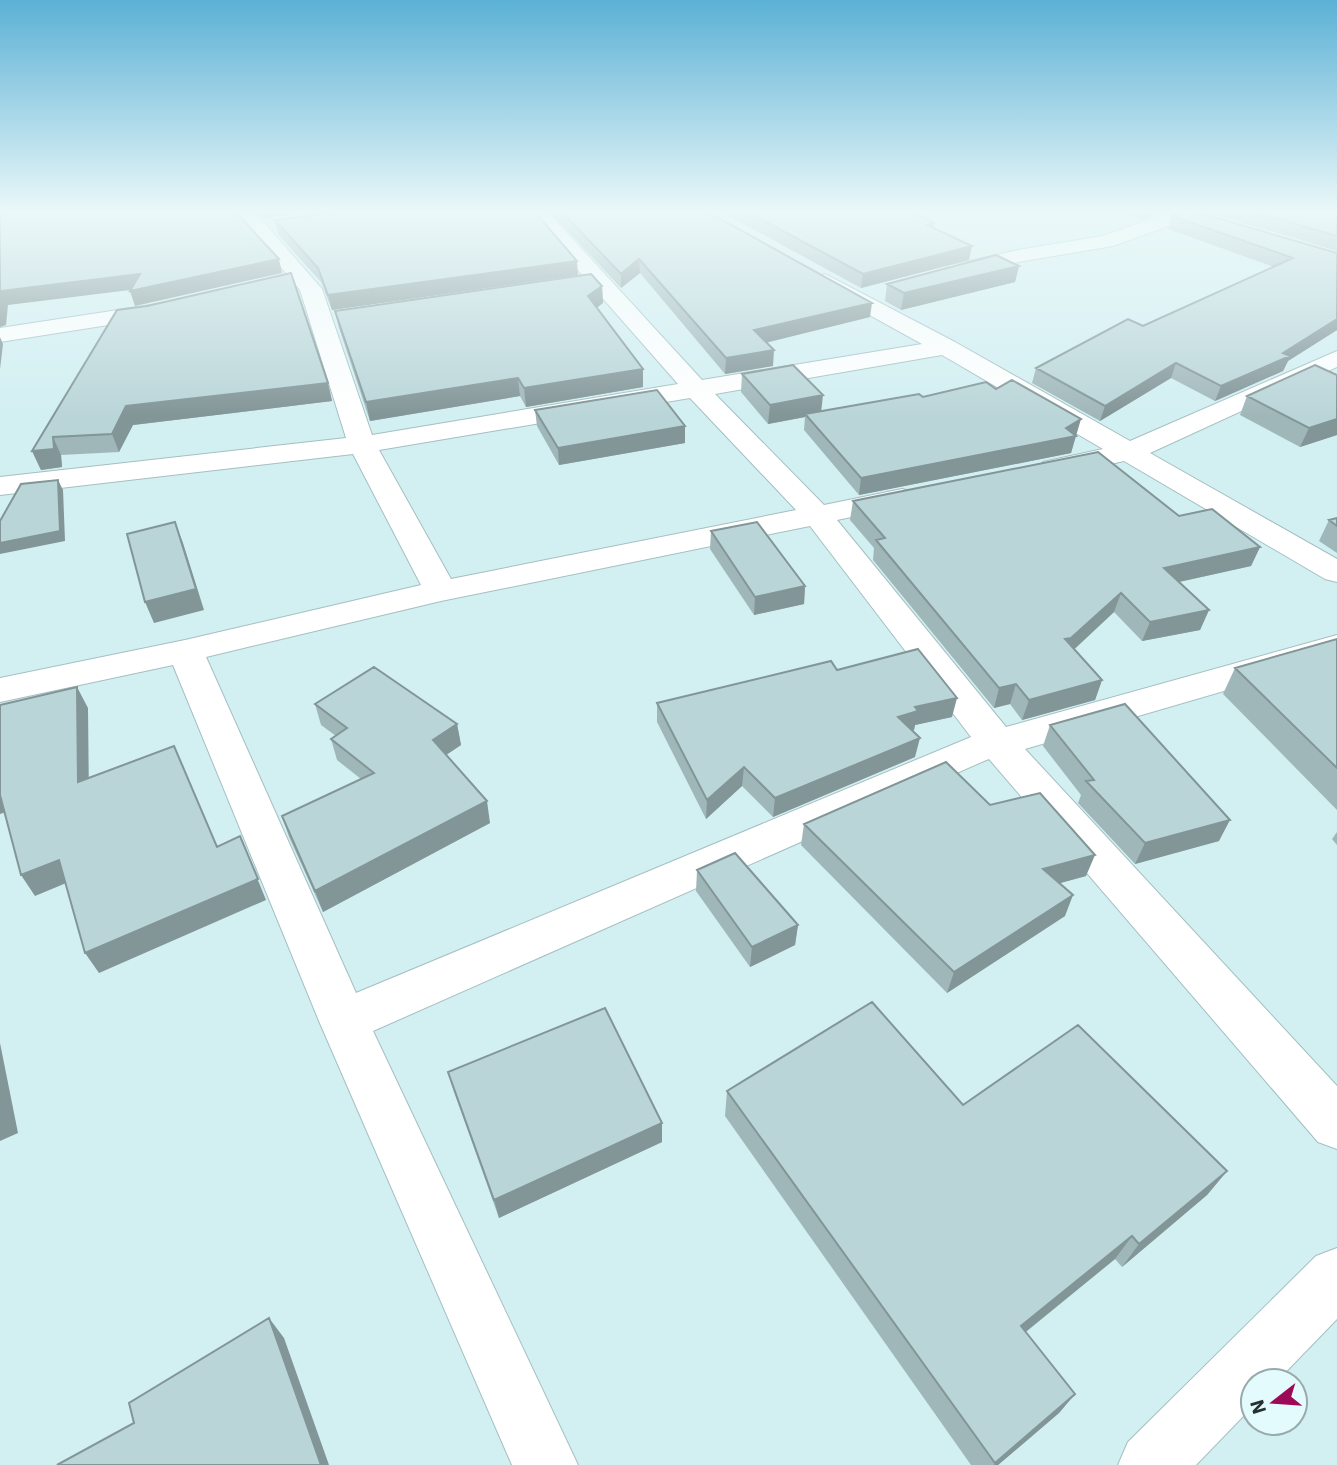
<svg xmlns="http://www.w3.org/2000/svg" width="1337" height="1465" viewBox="0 0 1337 1465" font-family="'IBM Plex Sans',sans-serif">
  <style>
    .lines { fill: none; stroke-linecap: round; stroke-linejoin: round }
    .minor-casing { stroke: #a4bfc2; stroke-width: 2 }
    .minor { fill: #fff; fill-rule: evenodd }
    .wall { fill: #a0b7ba }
    .shaded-wall { fill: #829597 }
    .building { fill: #bad5d8; stroke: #829597; stroke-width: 2 }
  </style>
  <rect width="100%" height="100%" fill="#d2eff2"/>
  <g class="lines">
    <!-- minor casing -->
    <g class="minor-casing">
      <path id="minor" d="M234,211H254L322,289L372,435L678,384L526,211H547L702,380L922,344L817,286L814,281L817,276L825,274L955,342L1130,441L1337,351V367L1150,453L1337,559V582L1325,579L1124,461L1053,477L1043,474L1039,468L1043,462L1103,449L942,355L715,394L824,505L902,489L913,492L917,498L913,504L837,520L1006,727L1337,635V658L1025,749L1337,1086V1149L1318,1142L989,759L984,761L373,1031L578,1465H512L319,1021L173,665L0,702V678L185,640L421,585L353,454L0,495V477L346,438L300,290ZM690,398L796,510L451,579L379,450ZM810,526L971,737L356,993L206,657L441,601Z
        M696,211H725L722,215L704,219L697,217Z
        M1174,211H1192L1194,214L1191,218L1113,246L1018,262L956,277L948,276L945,271L948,266L1018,250L1102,236Z
        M164,303L172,305L175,310L172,315L0,342V328Z
        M1337,1248V1319L1277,1381H1253V1406L1196,1465H1118L1128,1442L1316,1256Z"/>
    </g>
    <!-- minor -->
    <use href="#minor" class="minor"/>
  </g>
  <!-- wall -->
  <path class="wall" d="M257,211H318L264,218Z
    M549,211H706L870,317L766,342L773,366L725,374L640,273L621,288Z
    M720,211H911L934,223V228L969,260L861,288Z
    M1069,211H1091L1078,214Z
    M1117,211H1163L1141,219Z
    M1204,211H1337V251Z
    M1172,216L1337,253V330L1288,361L1283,371L1215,401L1171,378L1100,421L1032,383L1036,368L1143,326L1274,267L1168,229Z
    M275,220L578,275L332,310L321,282L278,234Z
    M1019,266L1015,282L901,310L885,301L887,284Z
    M602,286L603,303L596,308L643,369V387L526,407L520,396L370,421L339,328L335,311Z
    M117,310L328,383L332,401L133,425L119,452L61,455L62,467L41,470L32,451Z
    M742,374L822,411L996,389L1076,435L1071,453L859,495L804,430L805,417L768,424L741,392Z
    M1337,375V435L1300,447L1240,415L1247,396Z
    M535,410L685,426V443L559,465L537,426Z
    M853,501L1179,516L1260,547L1251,566L1179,582L1209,610L1200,630L1142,641L1114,612L1074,649L1102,680L1095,700L1022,720L1010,704L994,708L873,560L874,548L850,520Z
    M1337,518V553L1319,541L1329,520Z
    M711,531L805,586L804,604L754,615L710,549Z
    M1337,639V810L1223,694L1235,668Z
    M657,703L952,717L915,725L914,730L912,731L915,757L773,817L742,786L706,819L657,722Z
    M315,704L457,724L461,745L446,755L490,823L323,912L289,837L282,816L361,779L337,760L331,739L336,736L321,725Z
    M1050,725L1219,841L1135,864L1078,803L1081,795L1043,746Z
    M990,805L1086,876L1060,883L1065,916L947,993L801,845L804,824Z
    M1337,832V845L1332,839Z
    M697,870L798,925L795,945L750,967L696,891Z
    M448,1072L662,1123V1142L499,1218L454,1092Z
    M727,1091L963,1105L1227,1171L1207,1195L1122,1267L1115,1259L1026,1332L1075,1394L1059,1413L998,1465H971L725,1116Z"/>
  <!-- shaded-wall -->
  <path class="shaded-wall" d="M262,211H318L264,218Z
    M1079,211H1091L1078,214Z
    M1144,211H1163L1141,219Z
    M972,246L969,260L861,288L863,274Z
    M279,259L282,273L135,306L130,291L138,289L8,305L6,325L0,327V305L2,291L140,274Z
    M639,259L640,273L621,288V274Z
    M577,261L578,275L332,310L328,295Z
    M1019,266L1015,282L901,310L904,293Z
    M602,286L603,303L589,314L588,296Z
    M872,303L870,317L753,346L754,330Z
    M1337,319V330L1288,361L1283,371L1215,401L1221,386L1283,353Z
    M0,337L3,344L0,369Z
    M774,350L773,366L725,374L726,358Z
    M1176,363L1171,378L1100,421L1105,406Z
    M643,369V387L526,407L524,388Z
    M518,378L520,396L370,421L366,402Z
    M328,383L332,401L133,425L119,452L112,434L126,406Z
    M823,395L821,413L805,414V417L768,424L770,405Z
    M1081,419L1071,453L859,495L861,478L1066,428Z
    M1337,419V435L1300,447L1309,428Z
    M685,426V443L559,465L558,448Z
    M53,437L61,455L62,467L41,470L32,451Z
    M58,480L63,490L65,541L0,554V543Z
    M175,522L183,543L204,610L154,623L145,602Z
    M1260,547L1251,566L1156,587L1164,568Z
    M805,586L804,604L754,615L755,597Z
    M1121,593L1114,612L1065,658V639Z
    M1209,610L1200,630L1142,641L1150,622Z
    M1102,680L1095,700L1022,720L1029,700Z
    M1016,684L1010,704L994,708L999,688Z
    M77,687L88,708L89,803L78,782Z
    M957,698L952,717L915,725L914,730L894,736L898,717L915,707Z
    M457,724L461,745L437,761L433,740Z
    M920,738L915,757L773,817L775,798Z
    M744,767L742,786L706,819L707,800Z
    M0,791L12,810L0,814Z
    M487,801L490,823L323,912L315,891Z
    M1230,820L1219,841L1135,864L1145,843Z
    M240,836L266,900L99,973L85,953Z
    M1095,855L1086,876L1035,890L1043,869Z
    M59,860L71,881L35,896L21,875Z
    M1073,895L1065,916L947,993L954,972Z
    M798,925L795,945L750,967L752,947Z
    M0,1043L18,1133L0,1141Z
    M662,1123V1142L499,1218L494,1200Z
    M1227,1171L1207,1195L1122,1267L1139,1244Z
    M1132,1236L1115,1259L1008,1346L1021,1326Z
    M269,1318L284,1338L329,1465H321Z
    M1075,1394L1059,1413L998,1465H994Z"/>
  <!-- building -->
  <path class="building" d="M0,211H237L243,220L279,259L130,291L140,274L2,291L0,305Z
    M343,211H534L577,261L328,295L318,268L275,220Z
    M561,211H706L872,303L754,330L774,350L726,358L639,259L621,274Z
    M746,211H911L934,223L927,225L972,246L863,274Z
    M1186,211H1193L1337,253V319L1283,353L1290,356L1221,386L1176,363L1105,406L1036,368L1128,319L1143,326L1293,258L1172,216Z
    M1252,211H1337V236Z
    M996,255L1019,266L904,293L887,284Z
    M291,273L328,383L126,406L112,434L53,437L54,449L32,451L117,310L147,306Z
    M591,274L602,286L588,296L643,369L524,388L518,378L366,402L335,311Z
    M793,365L823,395L770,405L742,374Z
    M1315,365L1337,375V419L1309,428L1247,396Z
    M1012,380L1081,419L1066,428L1076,436L861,478L805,414L919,394L923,397L986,382L996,389Z
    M657,390L685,426L558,448L535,410Z
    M1098,452L1179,516L1212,509L1260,547L1164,568L1209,610L1150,622L1121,593L1071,638L1065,639L1102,680L1029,700L1016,684L999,688L876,540L885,538L853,501Z
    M58,480L60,531L0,543V521L21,484Z
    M1337,518V526L1329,520Z
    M175,522L196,589L145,602L127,534Z
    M757,522L805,586L755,597L711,531Z
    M1337,639V768L1235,668Z
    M918,649L957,698L915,707L918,711L898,717L920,738L775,798L744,767L707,800L657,703L831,661L837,670Z
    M374,667L457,724L433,740L487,801L315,891L282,816L374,773L331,739L347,728L315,704Z
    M77,687L78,782L174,746L217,847L240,836L258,879L85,953L59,860L21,875L0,795V705Z
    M1125,704L1230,820L1145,843L1086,781L1094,780L1050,725Z
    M946,762L990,805L1040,793L1095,855L1043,869L1073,895L954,972L804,824Z
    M735,853L798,925L752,947L697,870Z
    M872,1002L963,1105L1078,1025L1227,1171L1139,1244L1132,1236L1021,1326L1075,1394L995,1463L727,1091Z
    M605,1008L662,1123L494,1200L448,1072Z
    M269,1318L321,1465H57L134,1423L129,1403Z"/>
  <!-- sky -->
  <linearGradient id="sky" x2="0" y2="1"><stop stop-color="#5bb1d5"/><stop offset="0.51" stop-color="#ebf8f9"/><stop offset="1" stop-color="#ebf8f9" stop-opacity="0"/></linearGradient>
  <rect width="1337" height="416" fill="url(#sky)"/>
  <!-- north arrow -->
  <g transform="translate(1274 1402) rotate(253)"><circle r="33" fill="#e4fbfd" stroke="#98aaab" stroke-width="2"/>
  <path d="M0-5L12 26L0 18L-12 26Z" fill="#9d0956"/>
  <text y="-10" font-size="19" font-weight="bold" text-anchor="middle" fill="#253031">N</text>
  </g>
</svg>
